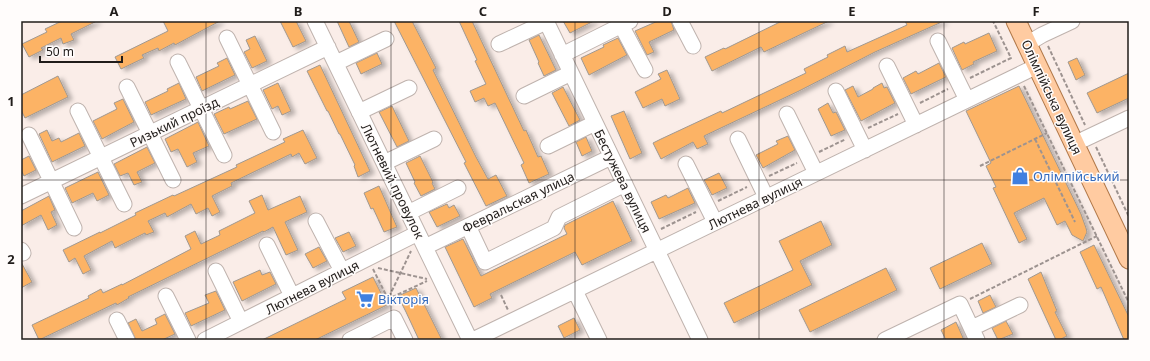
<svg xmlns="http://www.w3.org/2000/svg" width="1150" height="361" viewBox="0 0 1150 361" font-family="'Noto Sans',sans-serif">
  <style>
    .building { fill: #fcb365; stroke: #a09890; filter: url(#shadow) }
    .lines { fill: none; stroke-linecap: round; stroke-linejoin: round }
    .minor-casing { stroke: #bfb3ae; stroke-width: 17 }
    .major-casing { stroke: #b17849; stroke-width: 21 }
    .path { stroke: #9d9390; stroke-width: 2; stroke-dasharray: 4 2; stroke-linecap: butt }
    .minor { stroke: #fff; stroke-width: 15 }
    .major { stroke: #ffcba1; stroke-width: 19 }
    .grid { fill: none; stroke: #201c1a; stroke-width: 1; stroke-opacity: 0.55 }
    .labels { text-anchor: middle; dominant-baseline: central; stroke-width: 3; stroke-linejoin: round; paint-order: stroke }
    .street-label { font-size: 13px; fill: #201c1a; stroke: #fffcfb }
    .shop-label { font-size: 13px; fill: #366cbe; stroke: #fffcfb; text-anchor: start }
    .neatline { fill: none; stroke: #201c1a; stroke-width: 1.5 }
    .grid-label { font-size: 13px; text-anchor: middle; font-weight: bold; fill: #201c1a }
  </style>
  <defs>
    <filter id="shadow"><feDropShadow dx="4.5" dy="2.5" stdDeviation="2" flood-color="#0004"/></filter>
  </defs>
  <rect width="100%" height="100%" fill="#faede8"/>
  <!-- building -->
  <path class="building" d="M62,21H97L71,34L74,40L63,44L61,38L41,48L43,50L29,57L22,44L47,32L45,29Z
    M163,21H220L175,45L174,43L159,51L158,48L142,55L144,58L121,69L115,57L168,31Z
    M280,21H296L306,41L293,47Z
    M337,21H349L359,42L349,47Z
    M394,21H412L436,68L433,70L476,157L488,179L496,175L507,196L486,206L464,163L466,162Z
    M459,21H472L524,131L526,130L538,157L541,156L549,174L529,183L521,165L524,163L495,103L488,106L484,98L475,102L470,91L486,84L475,61L477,60Z
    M563,21H594L570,33Z
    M658,21H671L674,30L649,42L654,52L647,55L635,31Z
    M782,21H829L764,52L761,47L712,71L705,57L724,48L725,49Z
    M905,21H944L875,52L799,91L704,136L708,144L697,149L693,142L661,159L653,143L661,139L721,111L722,113L806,73L804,69L828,57L827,55L845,46L847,52L907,25Z
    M989,33L997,51L973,62L974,64L962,70L952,48L964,42L965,44Z
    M539,35L556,70L544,76L538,63L539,62L529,40Z
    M255,36L267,61L252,68L244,52L250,49L246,40Z
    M618,38L627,55L589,75L581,58L604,47L603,45Z
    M377,53L382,64L361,74L356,63Z
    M227,58L235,75L202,91L196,77L219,66L217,63Z
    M1077,58L1085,75L1076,80L1068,62Z
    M939,63L946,77L911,94L903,78L916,71L918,74Z
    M320,65L370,171L358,177L354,166L355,165L340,134H339L328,111H327L307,71Z
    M667,70L680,99L665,106L662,99L643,108L635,92L661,79L658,74Z
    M1129,73V98L1097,113L1087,93Z
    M58,76L68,97L25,118L21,110V95Z
    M179,83L186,99L151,115L145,102L168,91L167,89Z
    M278,83L291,111L282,115L278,106L272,109L263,90Z
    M882,83L884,88L887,87L895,103L861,121L845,90L853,86L858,97L873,89V88Z
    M1019,86L1081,214L1086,228L1087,232L1083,241L1072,235L1065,221L1057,225L1044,198L1014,213L1027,239L1019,243L993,188L996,187L986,166L991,163L966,111Z
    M563,87L580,120L569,126L552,93Z
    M123,99L134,122L102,139L93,121L117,109L114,103Z
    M248,101L257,119L224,134L214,114L229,107L230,109Z
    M828,103L833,113L836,112L845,130L831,136L818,109Z
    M392,106L409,141L397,147L379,112Z
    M624,111L642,153L630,159L611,116Z
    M198,122L209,146L193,153L197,162L187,167L178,149L171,152L165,139Z
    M47,130L52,141L59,138L61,142L79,133L85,146L52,162L39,134Z
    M303,130L317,158L305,164L299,153L292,157L291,154L231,183L232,186L212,196L220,212L212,216L208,208L196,214L191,204L167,217L165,213L148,221L154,232L146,235L145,233L115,248L112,241L84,256L91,270L83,274L75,258L69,262L63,250L100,232V233L136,215L135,213L173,195L174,196L237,167L236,165L285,142L283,139Z
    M788,136L795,150L763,168L756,155L778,144L776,141Z
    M586,137L592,151L582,156L576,142Z
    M147,147L155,163L137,172L142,182L134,185L128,173L120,176L114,164Z
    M29,156L36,170L24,176L21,170V160Z
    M420,156L433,182L432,183L435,189L421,196L414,183L415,182L406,163Z
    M98,172L109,195L97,201L93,193L72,203L65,188Z
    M719,173L727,188L712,195L704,180Z
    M379,186L397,227L384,232L373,208L371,209L364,193Z
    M688,188L695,203L659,219L651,202L666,195L668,198Z
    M262,195L268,210L300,196L307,212L285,222L298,250L286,255L273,227L264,232L263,231L128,297L129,298L117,305L116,303L39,340L32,325L89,298L88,296L101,289L103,293L122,284V285L191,249L185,236L195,231L201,244L220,235L219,231L255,213L249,201Z
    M49,196L55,210L51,212L57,225L48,230L41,215L21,226V211Z
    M613,201L632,241L582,265L575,252L490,294L492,298L474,307L445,247L463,239L481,276L567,234L564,228L565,225Z
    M447,204L449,208L454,205L460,216L437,227L429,212Z
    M821,221L832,245L800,261L812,285L734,323L724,303L793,270L779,241Z
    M349,232L356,246L343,252L335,238Z
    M982,243L992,264L940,289L930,268Z
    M1094,245L1129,317V340H1124L1101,287L1097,289L1080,252Z
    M319,247L327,261L313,268L305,254Z
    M21,262L32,282L21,288Z
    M886,268L897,290L810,332L799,310Z
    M260,270L262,275L270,272L276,284L242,301L233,282Z
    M1041,272L1057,311L1055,312L1067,336L1059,340H1056L1028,279Z
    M373,277L387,305L315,340H262L346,299L342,292Z
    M416,288L442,340H419L406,312L398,296Z
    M216,291L225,310L191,326L185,313L209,303L205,295Z
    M990,295L996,307L983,313L978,301Z
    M165,314L175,334L162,340H136L128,323L136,319L142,331L157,324L155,319Z
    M574,318L580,330L564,338L558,326Z
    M1006,321L1013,334L998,340L992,328Z
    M956,322L964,340H946L941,330Z"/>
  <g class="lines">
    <!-- minor casing -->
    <g class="minor-casing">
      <path id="minor" d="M315,21L470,340
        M546,21L700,340
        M680,21L693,46
        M621,25L645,70
        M227,38L273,132
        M938,41L967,100
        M499,44L546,22
        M1027,44L1042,35L1072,21
        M562,55L630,21
        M178,62L224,155
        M336,63L386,39
        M887,66L916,125
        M127,87L173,180
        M836,91L865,150
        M524,96L571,73
        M78,111L124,204
        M359,112L409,88
        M787,114L816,173
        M29,135L74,228
        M738,139L766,197
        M1074,144L1129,118
        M548,146L595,123
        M384,163L434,139
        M686,164L715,222
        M21,196L328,47
        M408,213L458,188
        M316,221L342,271
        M468,226L485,262L554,228L559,217L625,184
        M267,245L292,296
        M425,247L611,157
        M21,250L23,253
        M216,271L241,322
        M575,291L599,340
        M166,296L188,340
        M117,320L127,340
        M972,328L1020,305
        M205,340L418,233
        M350,340L394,318L405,340
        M473,340L1037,66
        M885,340L960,304L977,340"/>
    </g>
    <!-- major casing -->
    <g class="major-casing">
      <path id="major" d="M1016,21L1129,259"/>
    </g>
    <!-- path -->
    <path class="path" d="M1048,46L1085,125
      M970,78L1011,58L993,21
      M1024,86L1129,303
      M920,103L948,89
      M868,128L898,114
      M1035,139L1075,222
      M1096,147L1129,217
      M819,152L846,139
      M980,166L1047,133
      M769,176L797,163
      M718,201L747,187
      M661,229L696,212
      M378,268L427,279
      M373,269L388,299L411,251
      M501,295L508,310
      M970,299L1097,236
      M390,306L388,299L427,281"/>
    <!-- minor -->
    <use href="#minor" class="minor"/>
    <!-- major -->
    <use href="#major" class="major"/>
  </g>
  <!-- grid -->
  <path class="grid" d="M206,21V340M391,21V340M575,21V340M759,21V340M944,21V340M21,180H1129"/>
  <!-- icons -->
  <defs>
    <g id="shop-bare" transform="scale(1.38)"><path d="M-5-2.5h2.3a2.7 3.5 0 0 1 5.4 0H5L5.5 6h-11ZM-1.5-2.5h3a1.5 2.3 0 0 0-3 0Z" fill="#3f7fe0" stroke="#fffcfb" stroke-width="2.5" paint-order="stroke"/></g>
    <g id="supermarket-bare" transform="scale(1.38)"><path d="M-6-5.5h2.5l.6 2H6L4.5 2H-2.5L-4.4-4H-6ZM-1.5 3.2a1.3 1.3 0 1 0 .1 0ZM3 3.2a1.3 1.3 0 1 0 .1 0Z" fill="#3f7fe0" stroke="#fffcfb" stroke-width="2.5" paint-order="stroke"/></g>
  </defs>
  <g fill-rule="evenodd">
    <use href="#shop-bare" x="1020" y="176"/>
    <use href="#supermarket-bare" x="365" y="299"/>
  </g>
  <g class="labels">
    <!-- street labels -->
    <g class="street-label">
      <text transform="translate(1052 97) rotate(65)">Олімпійська вулиця</text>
      <text transform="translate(174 122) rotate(-26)">Ризький проїзд</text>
      <text transform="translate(393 181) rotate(64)">Лютневий провулок</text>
      <text transform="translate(623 181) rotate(64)">Бестужева вулиця</text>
      <text transform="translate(518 202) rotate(-26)">Февральская улица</text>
      <text transform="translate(755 203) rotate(-26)">Лютнева вулиця</text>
      <text transform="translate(312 287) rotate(-27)">Лютнева вулиця</text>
    </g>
    <!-- shop labels -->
    <g class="shop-label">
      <text x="1033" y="176">Олімпійський</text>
      <text x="378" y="299">Вікторія</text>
    </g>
  </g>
  <!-- border -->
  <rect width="1150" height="361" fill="none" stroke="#fffcfb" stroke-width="44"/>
  <!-- scale -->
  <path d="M40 56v6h82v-6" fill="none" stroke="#201c1a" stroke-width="2"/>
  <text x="46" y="56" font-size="12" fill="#201c1a" stroke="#fffcfb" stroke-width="3" paint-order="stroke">50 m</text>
  <rect x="22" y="22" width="1106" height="317" class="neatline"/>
  <g class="grid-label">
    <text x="114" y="16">A</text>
    <text x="298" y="16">B</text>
    <text x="483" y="16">C</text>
    <text x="667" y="16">D</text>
    <text x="852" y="16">E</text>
    <text x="1036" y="16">F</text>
    <text x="11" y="106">1</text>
    <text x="11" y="264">2</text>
  </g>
</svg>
